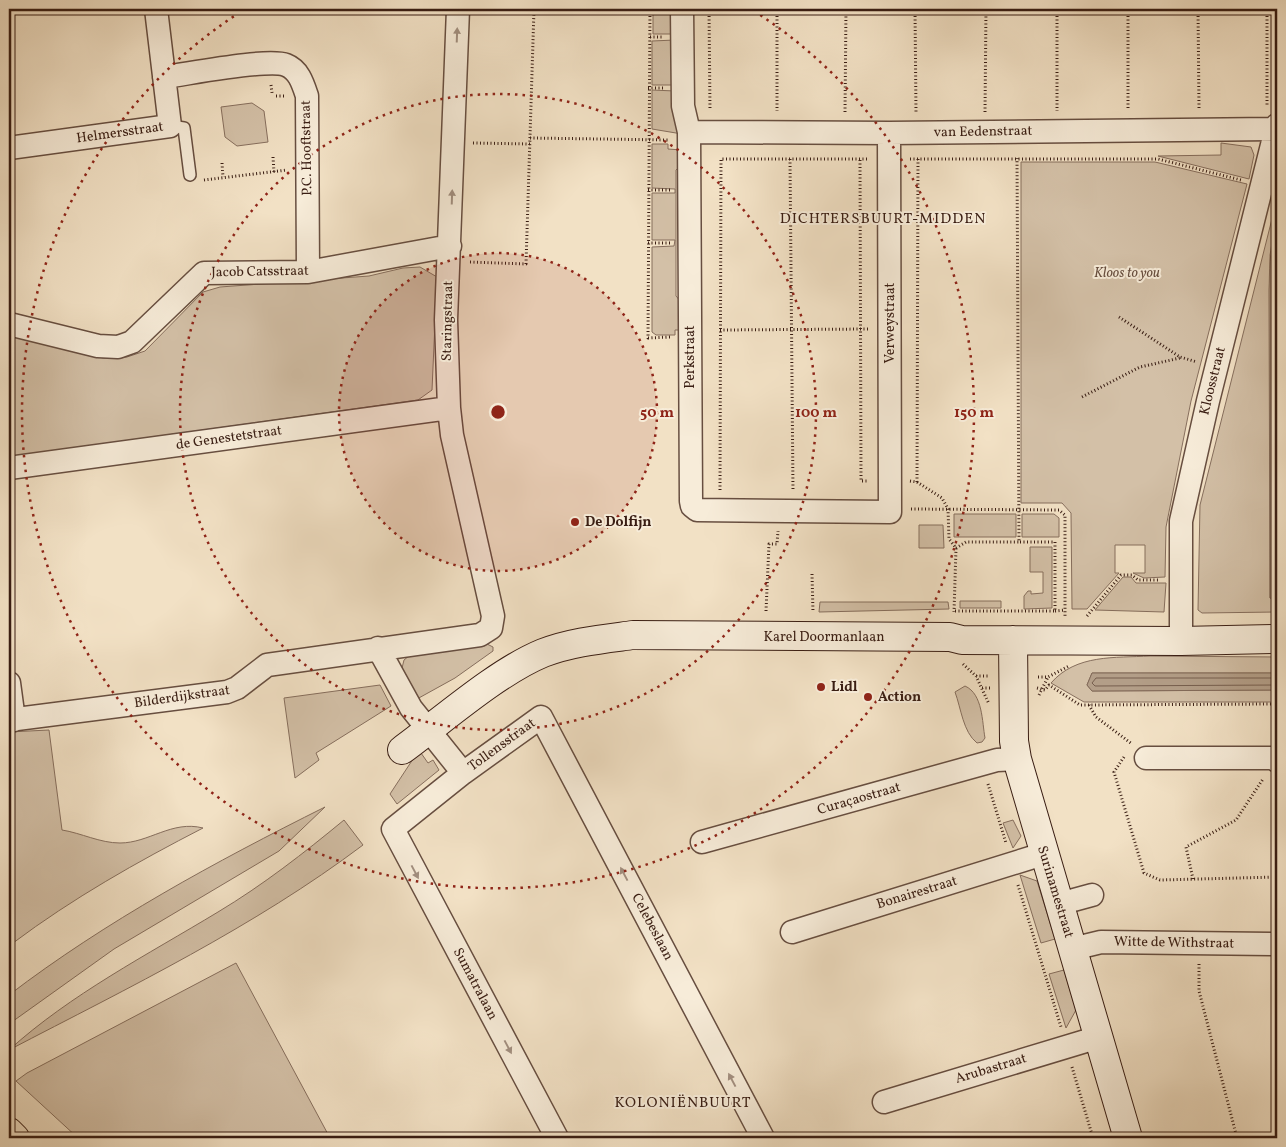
<svg xmlns="http://www.w3.org/2000/svg" width="1286" height="1147" viewBox="0 0 1286 1147" font-family="Vollkorn,serif">
  <style>
    .green { fill: #d3c0a7; stroke: #866e5d }
    .water { fill: #b39e88; stroke: #826a59 }
    .lines { fill: none; stroke-linecap: round; stroke-linejoin: round }
    .shore { stroke: #765e4e; stroke-width: 1 }
    .lane-casing { stroke: #674e40; stroke-width: 14 }
    .street-casing { stroke: #674e40; stroke-width: 25 }
    .secondary-casing { stroke: #391d13; stroke-width: 30 }
    .highway-casing { stroke: #391d13; stroke-width: 30 }
    .path { stroke: #391d13; stroke-width: 3; stroke-dasharray: 1 2.5; stroke-linecap: butt }
    .lane { stroke: #f7ecd9; stroke-width: 11 }
    .street { stroke: #f7ecd9; stroke-width: 22 }
    .secondary { stroke: #f7ecd9; stroke-width: 28 }
    .highway { stroke: #f2e1c5; stroke-width: 28 }
    .oneway { fill: #a28f80 }
    .ring { fill: none; stroke: #8f2418; stroke-width: 2.5; stroke-dasharray: 2.5 5 }
    .poi-dot { fill: #8f2418; stroke: #f7ecd9; stroke-width: 2 }
    .labels { text-anchor: middle; dominant-baseline: central; stroke-width: 4; stroke-linejoin: round; paint-order: stroke }
    .street-label { font-size: 14px; fill: #391d13; stroke: #f7ecd9 }
    .park-label { font-size: 14px; font-style: italic; fill: #674e3f; stroke: #f7ecd9 }
    .poi-label { font-size: 14px; font-weight: bold; fill: #391d13; stroke: #f7ecd9; text-anchor: start }
    .neighbourhood-label { font-size: 15px; letter-spacing: 1px; fill: #391d13; stroke: #f7ecd9 }
    .centre { fill: #8f2418; stroke: #f7ecd9; stroke-width: 2.5 }
    .ring-label { font-size: 15px; text-anchor: middle; font-weight: bold; fill: #8f2418; stroke: #f7ecd9; stroke-width: 4; stroke-linejoin: round; paint-order: stroke }
  </style>
  <rect width="100%" height="100%" fill="#f2e1c5"/>
  <filter id="stains"><feTurbulence type="fractalNoise" baseFrequency=".004" numOctaves="4"/><feColorMatrix values="0 0 0 0 .2 0 0 0 0 .09 0 0 0 0 .02 0 0 0 .5 -.17"/></filter>
  <radialGradient id="worn" r=".72"><stop offset=".6" stop-color="#630" stop-opacity="0"/><stop offset="1" stop-color="#630" stop-opacity=".3"/></radialGradient>
  <!-- green -->
  <path class="green" d="M653,9H675V34H653Z
    M675,40V85H652V41Z
    M652,90L675,91L682,134L652,129Z
    M252,103L264,111L268,142L237,146L225,137L221,107Z
    M1221,143L1251,147L1254,155L1249,179L1158,156L1221,155Z
    M652,144H668V149L682,150V164L676,170V296L682,303V330H675V335H656L652,332V247L674,246L675,240H652V193H675V189L652,188Z
    M1021,162H1155L1247,184L1191,401L1166,527L1165,577L1144,578L1133,573H1145V545H1115V573H1119L1087,609H1072L1071,513L1062,503H1021Z
    M1277,199V234L1272,243L1270,255V598L1277,599V612L1202,613L1198,610L1200,505Z
    M420,267L437,277L432,390L418,400L9,457V335L103,358L127,357L145,351L203,292L220,287L369,276L403,268Z
    M954,514H1016V537H954Z
    M1022,514H1054L1059,518V537H1022Z
    M919,525H943L944,548H919Z
    M1030,547H1052V608L1024,609V596L1028,591H1031V594L1043,593V572H1030Z
    M1123,577H1131L1136,583H1166L1164,612L1095,610Z
    M960,601H1001V608H960Z
    M820,602H948L949,609L819,612Z
    M485,643L493,647V651L455,678L417,699L402,668L404,660L410,655Z
    M1150,656L1277,657V673H1092L1087,685L1092,691L1277,690V702H1084L1051,683C1076,654 1115,658 1150,656Z
    M380,685L391,706L316,753L319,760L295,778L284,698Z
    M965,686C983,694 982,722 985,738L982,742L977,743C963,732 961,708 955,692Z
    M49,730L62,830C81,833 100,843 120,843C149,843 172,820 203,828C137,862 73,898 13,943L9,916V732Z
    M421,753L428,763L433,760L439,770L397,804L390,794L415,756Z
    M325,807L279,851L114,949L9,1024V995C106,921 215,862 325,807Z
    M344,820L363,845C254,927 130,987 9,1050C71,994 147,955 218,912C263,885 304,853 344,820Z
    M1013,820L1021,836L1013,848L1003,823Z
    M1020,875L1037,881L1055,939L1041,943Z
    M236,963L330,1138H78L16,1081L27,1073Z
    M1064,970L1076,1010L1066,1028L1049,974Z"/>
  <!-- water -->
  <path class="water" d="M1277,234V599H1276L1270,598L1269,290C1270,272 1268,251 1277,234Z
    M1092,673H1277V690L1092,691L1087,685Z"/>
  <g class="lines">
    <!-- shore -->
    <path class="shore" d="M1277,244L1274,291L1275,592L1277,594
      M1277,678H1096L1092,683L1095,686L1277,685"/>
    <!-- lane casing -->
    <g class="lane-casing">
      <path id="lane" d="M170,126L184,128L190,175"/>
    </g>
    <!-- street casing -->
    <g class="street-casing">
      <path id="street" d="M682,9L683,106L689,132L691,501L692,506L697,510L890,512L889,133
        M164,77C188,74 268,58 286,65C299,70 303,84 307,96L308,272
        M689,132L889,133L1277,129
        M9,148L170,126L156,9
        M9,324L98,346L118,347L132,342L204,273L308,272L450,246
        M9,468L449,408
        M1181,641V521L1208,401L1277,125
        M378,648L411,708L463,773
        M9,683L14,720
        M9,720L227,692L237,688L267,665L480,635L491,628L493,616L452,435L449,408L446,320L458,9
        M1146,758H1273L1277,761
        M702,842L997,760L1017,759
        M1059,904L1092,895
        M792,932L1043,854
        M1072,949L1101,942L1277,944
        M884,1102L1099,1037
        M557,1138L393,829L463,773L541,717L763,1138"/>
    </g>
    <!-- secondary casing -->
    <g class="secondary-casing">
      <path id="secondary" d="M1013,640L1014,741L1017,759L1128,1138
        M402,750C443,720 497,672 543,653C571,642 603,639 633,635L950,637L962,640L1181,641L1277,639"/>
    </g>
    <!-- highway casing -->
    <g class="highway-casing">
      <path id="highway" d="M9,1132L15,1138"/>
    </g>
    <!-- path -->
    <path class="path" d="M650,9L648,338L670,337
      M709,9L710,110
      M777,9V111
      M915,9L916,112
      M1057,9V111
      M1128,9V110
      M1198,9L1199,108
      M1267,9V107
      M650,37H662
      M271,85L272,93
      M648,88H663
      M276,96H284
      M845,112L846,9
      M985,112L986,9
      M530,138L669,140
      M473,143L530,144
      M273,157L274,172
      M790,159L793,491
      M910,159H1158L1241,180
      M860,160L861,481H869
      M222,163L223,177
      M204,180L287,170
      M648,190H670
      M648,243H670
      M470,262L526,264L534,9
      M1119,317L1180,357L1197,362
      M720,330L869,329
      M1082,397L1140,367L1180,358
      M910,481L917,482L918,159
      M917,482L942,498L948,509L949,539L956,548L954,612
      M720,490L721,159H868
      M911,509L1059,510L1065,515V617
      M956,548L966,542H1019L1017,158
      M812,574L813,612
      M766,611L769,544H777L778,531
      M955,611H1055V542H1019
      M1055,611L1065,610
      M1087,616L1121,575H1132L1138,580H1159
      M963,664L976,676L989,704
      M976,676H989
      M1038,677H1048L1069,666
      M982,688H990
      M1037,688L1045,690L1049,685L1080,705L1277,704
      M1039,695L1048,677
      M1089,705L1096,717L1132,744
      M1124,757L1114,772L1144,873L1160,880L1277,877
      M988,784L1006,843
      M1193,879L1186,847L1236,820L1263,779
      M1018,885L1061,1027
      M1199,964V991L1237,1138
      M1072,1067L1093,1138"/>
    <!-- lane -->
    <use href="#lane" class="lane"/>
    <!-- street -->
    <use href="#street" class="street"/>
    <!-- secondary -->
    <use href="#secondary" class="secondary"/>
    <!-- highway -->
    <use href="#highway" class="highway"/>
  </g>
  <!-- one-way arrows -->
  <defs><path id="oneway-solid" d="M-6-.8H1V-3.2L6.5 0L1 3.2V.8H-6Z" transform="scale(1.25)"/></defs>
  <g class="oneway">
    <use href="#oneway-solid" transform="translate(457 35) rotate(-88)"/>
    <use href="#oneway-solid" transform="translate(452 197) rotate(-88)"/>
    <use href="#oneway-solid" transform="translate(415 872) rotate(62)"/>
    <use href="#oneway-solid" transform="translate(624 874) rotate(-118)"/>
    <use href="#oneway-solid" transform="translate(508 1047) rotate(62)"/>
    <use href="#oneway-solid" transform="translate(732 1080) rotate(-118)"/>
  </g>
  <!-- distance rings -->
  <circle cx="498" cy="412" r="159" fill="#8f2418" fill-opacity=".12"/>
  <g class="ring">
    <circle cx="498" cy="412" r="159"/>
    <circle cx="498" cy="412" r="318"/>
    <path d="M754 11A476 476 0 1 1 242 11"/>
  </g>
  <!-- markers -->
  <g class="poi-dot">
    <circle cx="575" cy="522" r="5"/>
    <circle cx="821" cy="687" r="5"/>
    <circle cx="868" cy="697" r="5"/>
  </g>
  <g class="labels">
    <!-- street labels -->
    <g class="street-label">
      <text transform="translate(983 132) rotate(-1)">van Eedenstraat</text>
      <text transform="translate(120 133) rotate(-8)">Helmersstraat</text>
      <text transform="translate(307 148) rotate(-91)">P.C. Hooftstraat</text>
      <text transform="translate(260 272) rotate(-1)">Jacob Catsstraat</text>
      <text transform="translate(448 321) rotate(-89)">Staringstraat</text>
      <text transform="translate(890 323) rotate(-90)">Verweystraat</text>
      <text transform="translate(690 357) rotate(-90)">Perkstraat</text>
      <text transform="translate(1213 381) rotate(-76)">Kloosstraat</text>
      <text transform="translate(229 438) rotate(-8)">de Genestetstraat</text>
      <text x="824" y="637">Karel Doormanlaan</text>
      <text transform="translate(182 697) rotate(-8)">Bilderdijkstraat</text>
      <text transform="translate(502 745) rotate(-36)">Tollensstraat</text>
      <text transform="translate(859 799) rotate(-16)">Curaçaostraat</text>
      <text transform="translate(1055 892) rotate(73)">Surinamestraat</text>
      <text transform="translate(917 893) rotate(-17)">Bonairestraat</text>
      <text transform="translate(652 927) rotate(62)">Celebeslaan</text>
      <text transform="translate(1174 943) rotate(1)">Witte de Withstraat</text>
      <text transform="translate(475 984) rotate(62)">Sumatralaan</text>
      <text transform="translate(991 1069) rotate(-17)">Arubastraat</text>
    </g>
    <!-- park labels -->
    <g class="park-label">
      <text x="1127" y="273">Kloos to you</text>
    </g>
    <!-- poi labels -->
    <g class="poi-label">
      <text x="585" y="522">De Dolfijn</text>
      <text x="831" y="687">Lidl</text>
      <text x="878" y="697">Action</text>
    </g>
    <!-- neighbourhood labels -->
    <g class="neighbourhood-label">
      <text x="883" y="219">DICHTERSBUURT-MIDDEN</text>
      <text x="683" y="1103">KOLONIËNBUURT</text>
    </g>
  </g>
  <circle cx="498" cy="412" r="8" class="centre"/>
  <g class="ring-label">
    <text x="657" y="417">50 m</text>
    <text x="816" y="417">100 m</text>
    <text x="974" y="417">150 m</text>
  </g>
  <!-- margin -->
  <rect width="1286" height="1147" fill="none" stroke="#f2e1c5" stroke-width="30"/>
  <rect x="10" y="10" width="1266" height="1127" fill="none" stroke="#391d13" stroke-width="2.5"/>
  <rect x="15" y="15" width="1256" height="1117" fill="none" stroke="#391d13"/>
  <rect width="100%" height="100%" filter="url(#stains)"/>
  <rect width="100%" height="100%" fill="url(#worn)"/>
</svg>
